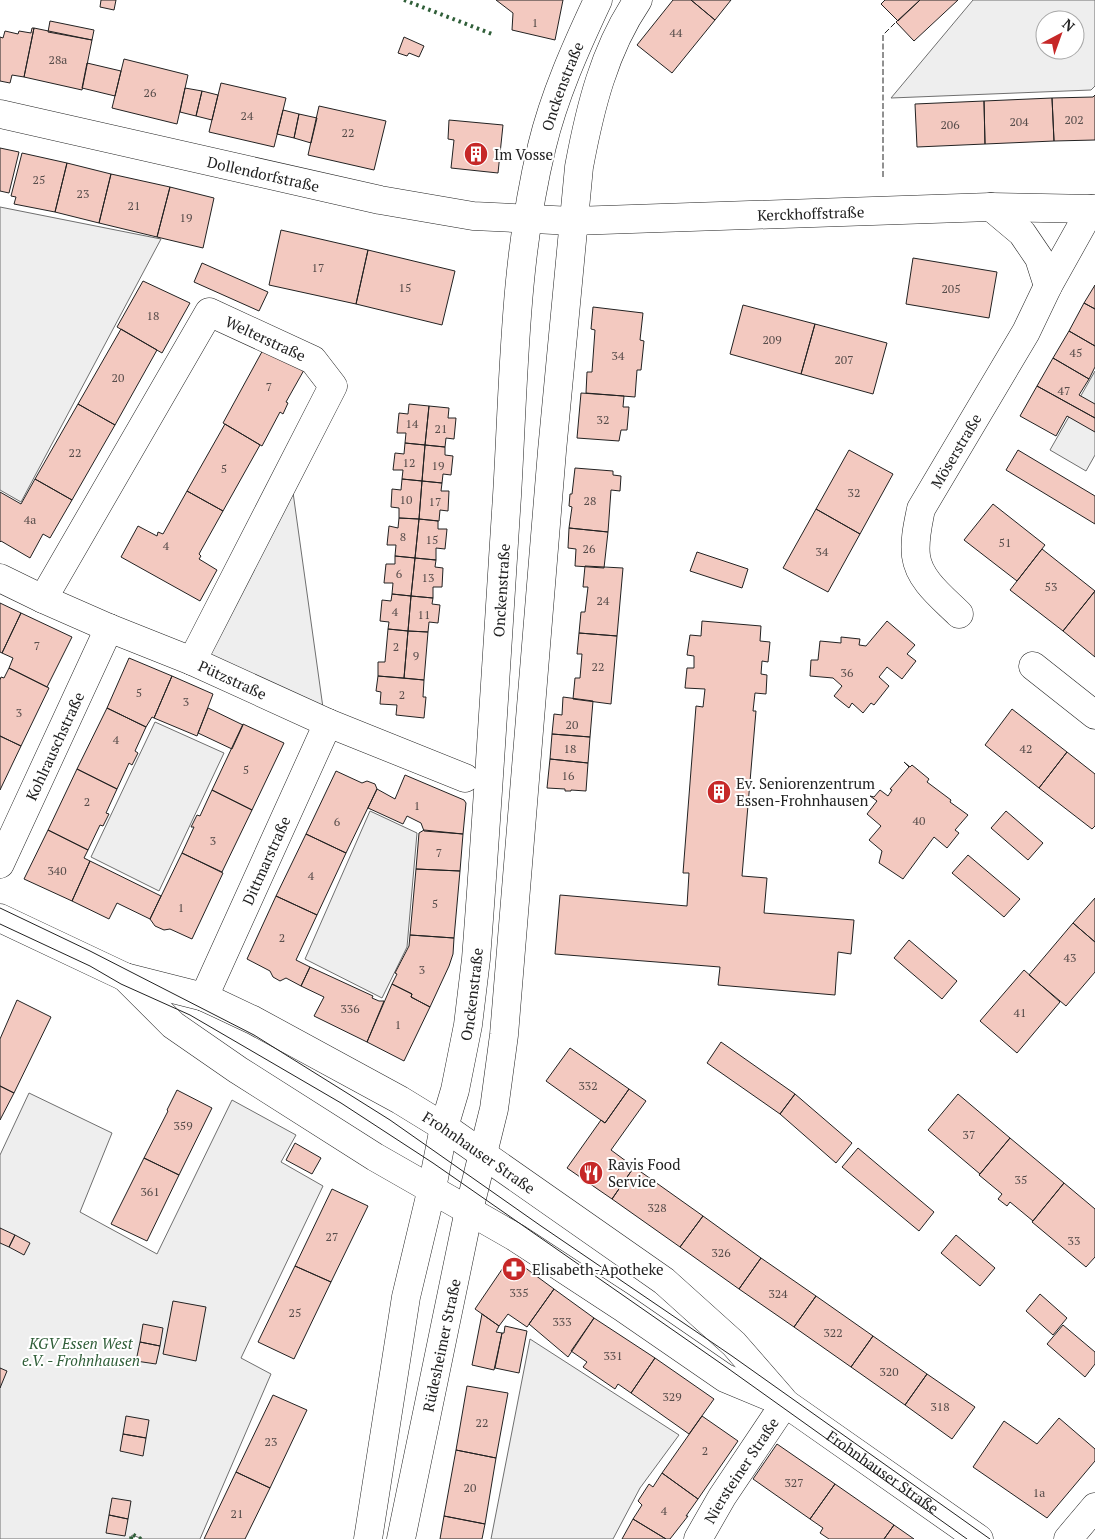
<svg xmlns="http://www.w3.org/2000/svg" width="1095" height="1539" viewBox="0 0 1095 1539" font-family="'PT Serif',serif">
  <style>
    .green { fill: #eee; stroke: #6f6f6f; fill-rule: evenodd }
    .building { fill: #f3c9c0; stroke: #222 }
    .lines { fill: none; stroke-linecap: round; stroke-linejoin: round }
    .minor-casing { stroke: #222; stroke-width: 29 }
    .major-casing { stroke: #222; stroke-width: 29 }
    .minor { stroke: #fff; stroke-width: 28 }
    .major { stroke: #fff; stroke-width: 28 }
    .tram { stroke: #222; stroke-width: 1 }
    .hedge { stroke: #2f5e38; stroke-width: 4; stroke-dasharray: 2.5 4; stroke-linecap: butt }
    .fence { stroke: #222; stroke-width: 1; stroke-dasharray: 6 2.5; stroke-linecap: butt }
    .labels { text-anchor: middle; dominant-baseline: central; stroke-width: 4; stroke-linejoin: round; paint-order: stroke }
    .number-label { font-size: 12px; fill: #564c4a }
    .street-label { font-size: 15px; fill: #222; stroke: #fff }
    .poi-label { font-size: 15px; fill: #222; stroke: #fff; text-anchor: start }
    .park-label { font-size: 15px; font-style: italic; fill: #2f5e38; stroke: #fff }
  </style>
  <rect width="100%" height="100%" fill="#fff"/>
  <!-- green -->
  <path class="green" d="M973,0H1095V86L1091,90L891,98ZM1045,20H1075V50H1045Z
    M0,207L161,239L21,502L0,490Z
    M1095,371V455L1086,471L1050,450Z
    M291,478L324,715L198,658Z
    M155,722L224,753L159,891L91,857Z
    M370,811L417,833L407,947L382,998L305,959Z
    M29,1093L112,1133L80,1212L157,1254L232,1100L296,1135L281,1162L323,1186L241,1358L271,1374L200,1539H143L132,1535L131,1539H0V1155Z
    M530,1339L679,1435L640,1488L613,1539H491Z"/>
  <!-- building -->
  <path class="building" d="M101,0H116L114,10L100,7Z
    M496,0H563L555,40L512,30L513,13Z
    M673,0H691L715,20L672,73L637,45Z
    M691,0H731L715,20Z
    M885,0H920L898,21L881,4Z
    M920,0H958L914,41L896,22Z
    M50,21L94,30L92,40L48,32Z
    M32,28H34L24,77L12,75L10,83L0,81V37L3,38L5,31L18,34L19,31L31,33Z
    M34,28L92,40L82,90L24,77Z
    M404,37L424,46L419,57L409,53L407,56L398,53Z
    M124,59L188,75L177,124L112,108Z
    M87,63L121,71L115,96L82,88Z
    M221,83L286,98L274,147L209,132Z
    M185,88L202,91L196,116L180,112Z
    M202,91L218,95L212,120L196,116Z
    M1095,95V140L1054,141L1052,98L1093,97Z
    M1052,98L1054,141L985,144L984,101Z
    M984,101L985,144L917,147L915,104Z
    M319,106L386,121L374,170L308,155Z
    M283,110L299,114L294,138L277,134Z
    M299,114L317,118L311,143L294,138Z
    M449,120L503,125L498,173L451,168L454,140L448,139Z
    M0,148L19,152L9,193L0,191Z
    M22,153L67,163L55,212L14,204L16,197L11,196Z
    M67,163L111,174L99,223L55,212Z
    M111,174L170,187L157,237L99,223Z
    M170,187L214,198L203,248L157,237Z
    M281,230L368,250L356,304L269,285Z
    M368,250L455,271L442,325L356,304Z
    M913,258L997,272L989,318L906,304Z
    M202,263L268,292L259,311L194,282Z
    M143,281L190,303L162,353L117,327Z
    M1095,285V309L1084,303Z
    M1084,303L1095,309V346L1069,331Z
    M743,305L815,324L801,374L730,354Z
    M593,307L643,313L640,340L644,341L641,370H637L635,397L586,393L587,372H592L595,330L591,329Z
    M815,324L887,343L873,394L801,374Z
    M121,329L157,350L115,425L78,404Z
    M1069,331L1095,346V367L1089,379L1053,358Z
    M264,348L304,370L286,402L288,403L283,414L280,412L262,446L223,423Z
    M1053,358L1089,379L1079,395L1095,404V418L1037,386Z
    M1037,386L1095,418V432L1067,416L1056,436L1020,416Z
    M581,393L624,396L623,407H629L627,430H621L619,441L577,438Z
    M78,404L115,425L72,500L35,479Z
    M409,404L429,406L425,445L405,443L406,433H397L399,413L408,414Z
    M429,406L449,408L448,418H456L454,439L446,438L445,447L425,445Z
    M225,424L260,445L223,511L187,491Z
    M405,443L425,445L422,481L402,479L403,470H393L395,453L404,454Z
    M425,445L445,447V455L453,456L451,475L443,474L442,483L422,481Z
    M849,450L893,474L860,534L816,509Z
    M1018,450L1095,496V524L1006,470Z
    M575,468L613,471V475L621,476L620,491L611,490L608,532L569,528L572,507L569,506L570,494H572Z
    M35,479L72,500L50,538L43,534L30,558L1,541L0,542V492L21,504Z
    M402,479L422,481L419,519L399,518V508L391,507L392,489L401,490Z
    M422,481L442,483L441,491H449L448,511L440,510L439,521L419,519Z
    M187,491L223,511L199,554L201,556L199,559L217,570L200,601L121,557L138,526L157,536L158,532L163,534Z
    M993,504L1045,545L1017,581L964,540Z
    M816,509L860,534L828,592L783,568Z
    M399,518L419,519L415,558L395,556L396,545H387L389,526L398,528Z
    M419,519L438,521V529H447L445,549L436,548V560L415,558Z
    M569,528L608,532L604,568L575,566L576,549L568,548Z
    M1042,549L1095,591L1063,631L1010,590Z
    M697,552L748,569L742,588L690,571Z
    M395,556L415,558L411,596L392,594L393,583H384L386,564H395Z
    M415,558L436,560L435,567L443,568L442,587H433V598L411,596Z
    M585,566L623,568L617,636L579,633L581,612H585L588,587H583Z
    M1095,591V657L1063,631Z
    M392,594L411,596L408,631L388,629L389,622L380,621L382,600L391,601Z
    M411,596L433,598L432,604L440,605L438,623L429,622L428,632L408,631Z
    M0,603L21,613L2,653L0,652Z
    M21,613L72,637L47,687L9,668L13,658L2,653Z
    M702,621L761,626L760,641L770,642L768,662L762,661L761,674L767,675L766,694L755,693L753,711H756L742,876L767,878L764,913L854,920L851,954L838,952L835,995L718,985L720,967L555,954L560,895L687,906L689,873H683L696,706L703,707L705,689L685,688L687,668H694V656L687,655L690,635L701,636Z
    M887,621L915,645L907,654L916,661L902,679L887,667L879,677L889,686L874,705L871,703L863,713L852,703L849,708L834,696L842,686L833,678L810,676L811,660H818L820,641L841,643V637L860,639L859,645L866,646Z
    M388,629L408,631L404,678L378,676V662H385Z
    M408,631L428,632L424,680L404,678Z
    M579,633L617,636L611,704L573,699L575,678H580L582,654H577Z
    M129,658L172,676L154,718L152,717L146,727L107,708Z
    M9,668L49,688L21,746L0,736V680L1,677L4,678Z
    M172,676L213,694L197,736L154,718Z
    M378,676L424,680L423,697H426L424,718L396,715L397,705L380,704L381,692L376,691Z
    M563,697L593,701L590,737L552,734L554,714L562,715Z
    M107,708L146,727L135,751L138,753L132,765L129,763L117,789L77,769Z
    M208,708L243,725L232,749L198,733Z
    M1012,709L1067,752L1039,788L985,745Z
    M243,724L284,743L252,810L212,790Z
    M552,734L590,737L588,763L550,759Z
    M0,736L21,746L0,790Z
    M1067,752L1095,774V826L1092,829L1039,788Z
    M550,759L588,763L586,791L571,790V791H565V789L547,788Z
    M904,762L910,767L912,765L929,779L927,782L951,800L950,802L968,815L955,830L959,833L947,848L934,837L903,879L879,863L882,851L869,840L881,826L867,814L877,801L870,796L874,797L880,790L888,796L892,790L890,789L909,767Z
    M77,769L117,789L106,813L109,814L103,826L100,825L88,850L48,830Z
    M336,771L362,783L367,781L375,784L377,789L346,853L306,834Z
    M405,775L464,800L466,803L463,834L424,831L421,823L407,816L403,824L368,808L377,789L395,799Z
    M212,790L252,810L222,872L182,853L194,827H191L197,815L200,816Z
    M1006,811L1043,843L1028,860L991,828Z
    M48,830L88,850L84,858L90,861L72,901L24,879Z
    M424,830L463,834L460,871L416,869L419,833Z
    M306,834L346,853L317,915L276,896Z
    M182,853L223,873L192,939L170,929L164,930L155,926L150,919Z
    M968,855L1020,899L1004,917L952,873Z
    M90,861L161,896L150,919L117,903L109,919L72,901Z
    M416,869L460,871L454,938L410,935Z
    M276,896L317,915L296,960L310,967L301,986L286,978L280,981L273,977L270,971L247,959Z
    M1095,898V942L1073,923Z
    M1073,923L1095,942V972L1066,1006L1029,975Z
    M410,935L454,938L453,954L449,966L430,1007L411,997L412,994L392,984L397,974L395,973L409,946Z
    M909,940L957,981L942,999L894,958Z
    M310,967L373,996L372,998L379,1001H384L367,1042L314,1016L324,997L301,986Z
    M1024,970L1060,1002L1017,1053L980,1021Z
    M392,984L412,994L411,997L430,1007L404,1061L367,1042Z
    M17,1000L51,1017L14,1093L0,1086V1039Z
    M721,1042L795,1094L780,1114L707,1063Z
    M570,1048L629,1089L605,1123L546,1081Z
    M0,1086L14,1093L0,1120Z
    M629,1089L646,1101L611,1150L634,1167L612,1199L567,1168L601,1120L605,1123Z
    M177,1090L212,1108L179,1175L144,1158L168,1111L167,1110Z
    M795,1094L852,1143L836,1163L780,1114Z
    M958,1094L1010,1138L980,1174L928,1130Z
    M1010,1138L1064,1183L1033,1221L1010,1202L1007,1206L998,1199L1002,1194L979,1175Z
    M295,1143L321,1158L312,1174L286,1160Z
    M858,1148L934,1212L919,1231L842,1167Z
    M144,1158L179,1175L147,1241L111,1224Z
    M634,1167L703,1216L680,1247L612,1199Z
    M1064,1183L1095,1209V1257L1086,1267L1032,1222Z
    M332,1189L368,1206L331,1282L295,1266Z
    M703,1216L761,1258L739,1289L680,1247Z
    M0,1228L15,1235L9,1247L0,1243Z
    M15,1235L30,1243L24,1255L9,1247Z
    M956,1235L995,1268L980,1286L941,1253Z
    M761,1258L816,1296L794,1327L739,1289Z
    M516,1261L554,1289L527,1327L508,1314L499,1326L475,1309L507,1262Z
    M295,1266L331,1282L294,1359L258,1342Z
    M554,1289L594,1318L568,1357L529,1324Z
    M1040,1294L1067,1318L1053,1335L1026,1311Z
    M816,1296L873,1336L851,1367L794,1327Z
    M173,1301L206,1307L196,1361L163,1354Z
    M482,1314L499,1326L496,1332L502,1333L494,1370L472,1365Z
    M594,1318L655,1358L631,1393L618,1384L615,1389L583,1367L587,1362L571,1351Z
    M143,1324L163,1328L160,1346L140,1342Z
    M1063,1325L1095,1352V1364L1085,1377L1047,1344Z
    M505,1326L527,1331L519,1373L495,1368L502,1333H504Z
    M873,1336L927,1374L905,1405L851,1367Z
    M140,1342L160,1346L156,1364L136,1361Z
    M655,1358L714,1399L689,1434L631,1393Z
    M0,1368L7,1371L0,1388Z
    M927,1374L975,1407L952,1439L905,1405Z
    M467,1386L508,1393L496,1458L456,1450Z
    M273,1395L307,1410L270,1488L236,1472Z
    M126,1416L149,1420L146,1438L123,1434Z
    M702,1416L738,1441L698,1499L662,1473Z
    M1059,1418L1095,1449V1461L1047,1518L973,1467L1004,1421L1037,1444Z
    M123,1434L146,1438L143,1456L120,1451Z
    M777,1444L835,1484L810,1519L753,1479Z
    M456,1450L496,1458L485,1524L444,1516Z
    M236,1472L270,1488L245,1539H204Z
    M662,1473L698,1499L686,1516H688L670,1539H666L633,1519L642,1505L638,1501L649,1484L653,1487Z
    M835,1484L894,1525L884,1539H829L820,1533L823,1528L810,1519Z
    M112,1498L131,1501L128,1519L109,1515Z
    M109,1515L128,1519L125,1536L106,1533Z
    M444,1516L485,1524L482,1539H440Z
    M633,1519L666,1539H622Z
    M894,1525L914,1539H884Z"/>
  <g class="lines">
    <!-- minor casing -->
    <g class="minor-casing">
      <g id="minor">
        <path id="s1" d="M0,114L380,200L473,216L573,221L991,207L1095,209"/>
        <path d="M991,207L1022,233L1039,258L1048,286"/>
        <path id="s2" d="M0,578L43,599L109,628L192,661L328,723L465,778"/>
        <path id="s3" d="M43,599L209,312L313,360L333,386L192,661"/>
        <path id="s4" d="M959,614C943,598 919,580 916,556C914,540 918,524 921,509L1026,332L1048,286L1091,209"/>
        <path d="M1033,666L1095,715"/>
        <path id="s5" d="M0,864L109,628"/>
        <path id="s6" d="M204,997L328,723"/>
        <path id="s7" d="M698,1539L722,1497L785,1403"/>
        <path d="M1068,1539L1095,1507"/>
      </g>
    </g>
    <!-- major casing -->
    <g class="major-casing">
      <g id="major">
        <path id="s8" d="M0,918L125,977L204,997L253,1020L400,1100L444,1127L664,1281L734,1344L782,1399"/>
        <path id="s9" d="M125,977L173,1025L238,1070L375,1157L515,1237L622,1307L725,1378L785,1403L979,1539"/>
        <path id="s10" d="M368,1539L406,1297L432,1188L444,1127L455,1090L468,1025L476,959C488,805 497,650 507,496C514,379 514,260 542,146C554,96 576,47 598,0"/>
        <path id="s11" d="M401,1539L469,1210L494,1109L504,1035L552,451L579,167C590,108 604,50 638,0"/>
      </g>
    </g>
    <!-- minor -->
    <use href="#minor" class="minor"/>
    <!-- major -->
    <use href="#major" class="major"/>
    <!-- tram -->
    <path class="tram" d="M0,908L90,951L254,1035L347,1093L390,1120L541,1226L732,1356L990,1539
      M0,924L90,966L121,984L190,1015L341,1103L433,1163L726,1367L967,1539"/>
    <!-- hedge -->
    <path class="hedge" d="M404,0L492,34
      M131,1539L132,1534L141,1539"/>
    <!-- fence -->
    <path class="fence" d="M883,177V35L896,22"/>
  </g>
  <!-- icons -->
  <defs>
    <g id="building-disc" transform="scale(1.25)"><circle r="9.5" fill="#c62828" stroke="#fff"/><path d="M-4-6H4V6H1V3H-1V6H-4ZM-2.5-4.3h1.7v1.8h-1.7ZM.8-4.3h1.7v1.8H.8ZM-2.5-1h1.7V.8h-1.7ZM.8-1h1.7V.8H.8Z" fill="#fff"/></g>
    <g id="restaurant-disc" transform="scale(1.25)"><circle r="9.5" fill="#c62828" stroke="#fff"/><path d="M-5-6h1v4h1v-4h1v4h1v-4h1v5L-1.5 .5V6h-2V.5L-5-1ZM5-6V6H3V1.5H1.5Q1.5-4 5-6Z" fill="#fff"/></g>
    <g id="pharmacy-disc" transform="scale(1.25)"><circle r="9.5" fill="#c62828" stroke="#fff"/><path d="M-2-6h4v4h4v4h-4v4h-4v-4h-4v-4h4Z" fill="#fff"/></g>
  </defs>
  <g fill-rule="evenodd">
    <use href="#building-disc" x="476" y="154"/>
    <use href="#building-disc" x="719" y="792"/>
    <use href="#restaurant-disc" x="591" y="1173"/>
    <use href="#pharmacy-disc" x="514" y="1269"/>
  </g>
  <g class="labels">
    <!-- number labels -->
    <g class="number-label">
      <text x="535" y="22">1</text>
      <text x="676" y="32">44</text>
      <text x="58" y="59">28a</text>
      <text x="150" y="92">26</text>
      <text x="247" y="115">24</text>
      <text x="1074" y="119">202</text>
      <text x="1019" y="121">204</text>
      <text x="950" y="124">206</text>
      <text x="348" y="132">22</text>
      <text x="39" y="179">25</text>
      <text x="83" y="193">23</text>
      <text x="134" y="205">21</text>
      <text x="186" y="217">19</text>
      <text x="318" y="267">17</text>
      <text x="405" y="287">15</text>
      <text x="951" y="288">205</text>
      <text x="153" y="315">18</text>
      <text x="772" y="339">209</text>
      <text x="1076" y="352">45</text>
      <text x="618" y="355">34</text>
      <text x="844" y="359">207</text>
      <text x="118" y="377">20</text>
      <text x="269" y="386">7</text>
      <text x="1064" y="390">47</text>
      <text x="603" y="419">32</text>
      <text x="412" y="423">14</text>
      <text x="441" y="428">21</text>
      <text x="75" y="452">22</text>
      <text x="409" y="462">12</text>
      <text x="438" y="465">19</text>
      <text x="224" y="468">5</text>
      <text x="854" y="492">32</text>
      <text x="406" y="499">10</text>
      <text x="590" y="500">28</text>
      <text x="435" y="501">17</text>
      <text x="30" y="519">4a</text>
      <text x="403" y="536">8</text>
      <text x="432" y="539">15</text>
      <text x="1005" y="542">51</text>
      <text x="166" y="545">4</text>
      <text x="589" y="548">26</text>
      <text x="822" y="551">34</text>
      <text x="399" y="573">6</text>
      <text x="428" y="577">13</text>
      <text x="1051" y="586">53</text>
      <text x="603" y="600">24</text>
      <text x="395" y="611">4</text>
      <text x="424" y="614">11</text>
      <text x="37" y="645">7</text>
      <text x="396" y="646">2</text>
      <text x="416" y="655">9</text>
      <text x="598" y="666">22</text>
      <text x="847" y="672">36</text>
      <text x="139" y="692">5</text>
      <text x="402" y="694">2</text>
      <text x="186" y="701">3</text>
      <text x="19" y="712">3</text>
      <text x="572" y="724">20</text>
      <text x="116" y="739">4</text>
      <text x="570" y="748">18</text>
      <text x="1026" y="748">42</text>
      <text x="246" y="769">5</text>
      <text x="568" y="775">16</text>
      <text x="87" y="801">2</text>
      <text x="417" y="805">1</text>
      <text x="919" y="820">40</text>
      <text x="337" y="821">6</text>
      <text x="213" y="840">3</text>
      <text x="439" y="852">7</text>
      <text x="57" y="870">340</text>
      <text x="311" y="875">4</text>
      <text x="435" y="903">5</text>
      <text x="181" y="907">1</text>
      <text x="282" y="937">2</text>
      <text x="1070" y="957">43</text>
      <text x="422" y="969">3</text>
      <text x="350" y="1008">336</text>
      <text x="1020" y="1012">41</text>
      <text x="398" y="1024">1</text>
      <text x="588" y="1085">332</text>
      <text x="183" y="1125">359</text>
      <text x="969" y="1134">37</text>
      <text x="1021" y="1179">35</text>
      <text x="150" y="1191">361</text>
      <text x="657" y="1207">328</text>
      <text x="332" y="1236">27</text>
      <text x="1074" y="1240">33</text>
      <text x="721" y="1252">326</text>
      <text x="519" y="1292">335</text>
      <text x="778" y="1293">324</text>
      <text x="295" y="1312">25</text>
      <text x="562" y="1321">333</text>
      <text x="833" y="1332">322</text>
      <text x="613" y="1355">331</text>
      <text x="889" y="1371">320</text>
      <text x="672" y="1396">329</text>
      <text x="940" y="1406">318</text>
      <text x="482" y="1422">22</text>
      <text x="271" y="1441">23</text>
      <text x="705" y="1450">2</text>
      <text x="794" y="1482">327</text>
      <text x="470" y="1487">20</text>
      <text x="1039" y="1492">1a</text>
      <text x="664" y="1510">4</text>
      <text x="237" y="1513">21</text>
    </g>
    <!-- street labels -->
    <g class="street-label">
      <text stroke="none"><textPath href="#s10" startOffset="1470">Onckenstraße</textPath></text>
      <text stroke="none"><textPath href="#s1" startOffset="270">Dollendorfstraße</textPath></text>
      <text stroke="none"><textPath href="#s1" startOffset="822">Kerckhoffstraße</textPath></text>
      <text stroke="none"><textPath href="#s3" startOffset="394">Welterstraße</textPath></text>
      <text stroke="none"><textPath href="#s4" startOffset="189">Möserstraße</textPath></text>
      <text stroke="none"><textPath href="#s10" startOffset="960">Onckenstraße</textPath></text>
      <text stroke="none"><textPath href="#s2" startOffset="254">Pützstraße</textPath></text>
      <text stroke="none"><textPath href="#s5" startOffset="130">Kohlrauschstraße</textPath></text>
      <text stroke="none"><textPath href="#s6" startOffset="150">Dittmarstraße</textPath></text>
      <text stroke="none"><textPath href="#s10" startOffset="555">Onckenstraße</textPath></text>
      <text stroke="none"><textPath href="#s8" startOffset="536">Frohnhauser Straße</textPath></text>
      <text stroke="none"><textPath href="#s11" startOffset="198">Rüdesheimer Straße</textPath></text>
      <text stroke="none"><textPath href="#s7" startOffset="81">Niersteiner Straße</textPath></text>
      <text stroke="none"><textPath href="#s9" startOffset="908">Frohnhauser Straße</textPath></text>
    </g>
    <!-- poi labels -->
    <g class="poi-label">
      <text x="494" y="154">Im Vosse</text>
      <text x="736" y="783">Ev. Seniorenzentrum<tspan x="736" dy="17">Essen-Frohnhausen</tspan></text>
      <text x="608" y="1164">Ravis Food<tspan x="608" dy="17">Service</tspan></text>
      <text x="532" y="1269">Elisabeth-Apotheke</text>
    </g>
    <!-- park labels -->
    <g class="park-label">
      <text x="81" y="1343">KGV Essen West<tspan x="81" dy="17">e.V. - Frohnhausen</tspan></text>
    </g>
  </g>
  <!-- north arrow -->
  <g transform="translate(1060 35) rotate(41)"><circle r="24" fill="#ffffff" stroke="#a7a7a7"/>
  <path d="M0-4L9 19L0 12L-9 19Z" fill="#c62828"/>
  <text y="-8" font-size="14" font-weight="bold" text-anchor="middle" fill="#222222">N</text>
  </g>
</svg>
